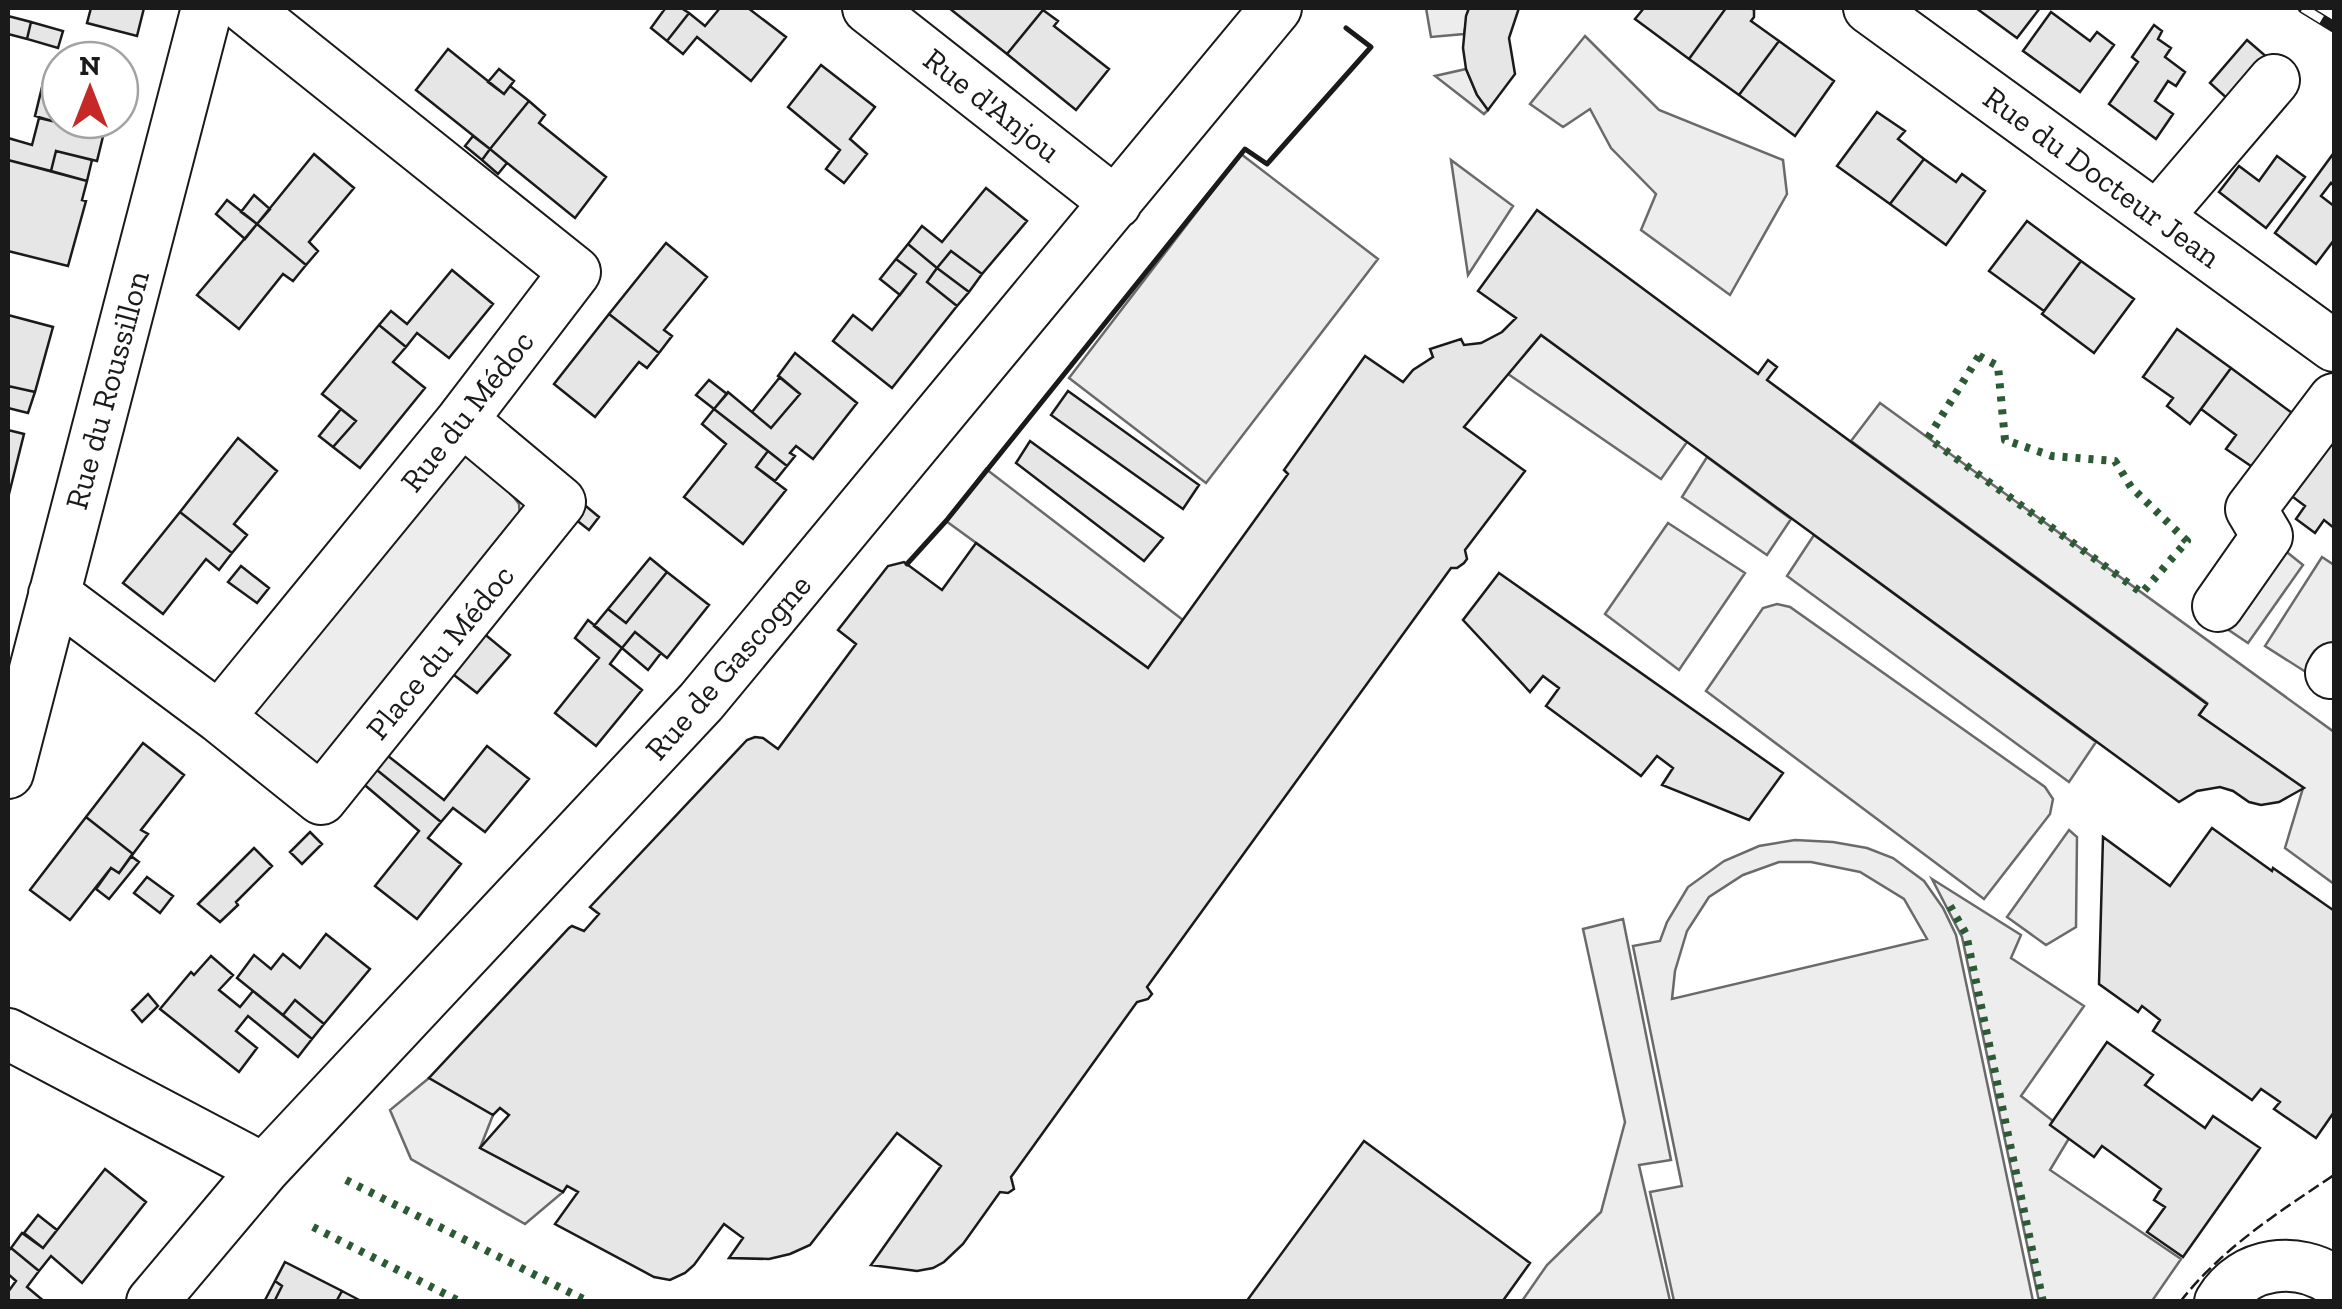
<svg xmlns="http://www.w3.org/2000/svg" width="2342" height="1309" viewBox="0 0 2342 1309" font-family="'Zilla Slab',serif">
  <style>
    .built { fill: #ededed; stroke: #6a6a6a; stroke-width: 2.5; fill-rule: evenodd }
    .building { fill: #e6e6e6; stroke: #1a1a1a; stroke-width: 2.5 }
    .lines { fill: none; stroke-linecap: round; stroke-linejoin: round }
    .minor-casing { stroke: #1a1a1a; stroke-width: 54 }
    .minor { stroke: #fff; stroke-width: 50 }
    .rail-casing { stroke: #1a1a1a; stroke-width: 11 }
    .rail { stroke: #fff; stroke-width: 8; stroke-dasharray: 22; stroke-linecap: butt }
    .hedge { stroke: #2b5a34; stroke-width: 8; stroke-dasharray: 5 8; stroke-linecap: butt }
    .fence { stroke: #1a1a1a; stroke-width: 2.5; stroke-dasharray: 12 5; stroke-linecap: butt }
    .wall { stroke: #1a1a1a; stroke-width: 5 }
    .labels { text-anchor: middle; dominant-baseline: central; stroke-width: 8; stroke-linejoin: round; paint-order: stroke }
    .street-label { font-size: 32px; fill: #1a1a1a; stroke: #fff }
  </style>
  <rect width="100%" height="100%" fill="#fff"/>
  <!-- built -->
  <path class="built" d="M1426,8H1469L1464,34L1431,37Z
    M1585,36L1659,110L1783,160L1787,194L1730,295L1641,230L1656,194L1611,148L1590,109L1563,127L1530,104Z
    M1466,69L1477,95L1488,110L1484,114L1435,76Z
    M1241,154L1378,259L1206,483L1069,378Z
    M1451,160L1513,206L1468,275Z
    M1541,335L1687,442L1661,479L1508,374Z
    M1880,403L2334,732V884L2285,848L2303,788L2199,715L2207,703L1851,441Z
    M464,453L495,472L519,504L520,519L334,757L309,768L238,723Z
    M1707,457L1791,519L1767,555L1682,497Z
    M986,469L1183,620L1148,668L946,521Z
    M1668,523L1745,573L1679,670L1605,614Z
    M1814,535L2096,742L2069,782L1787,576Z
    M2267,536L2303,565L2248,643L2196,608Z
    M2322,557L2334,565V690L2265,646Z
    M1777,604L1790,607L2045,787L2053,799L2050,814L1984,899L1706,691L1763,608Z
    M2069,830L2077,837L2076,927L2046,945L2007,917Z
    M1795,840L1833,842L1867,848L1893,858L1924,881L1943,908L1956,935L2033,1301H1674L1650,1192L1682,1186L1633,946L1660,941L1667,922L1688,887L1724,861L1759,846ZM1779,862H1811L1860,872L1904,899L1927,939L1672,999L1675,971L1687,931L1709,897L1743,875Z
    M1932,879L2021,935L2011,958L2084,1006L2021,1096L2071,1135L2050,1170L2181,1259L2152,1301H2039L1962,937Z
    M1623,919L1671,1160L1639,1165L1670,1301H1522L1547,1265L1601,1212L1625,1122L1583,929Z
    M429,1078L493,1115L480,1148L563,1192L525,1224L411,1159L390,1110Z"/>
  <!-- building -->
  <path class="building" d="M91,8H144L137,36L87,23Z
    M661,8H681L689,13L667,41L651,28L664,10Z
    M720,8H748L786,37L751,81L697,37L683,54L667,41L689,13L705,26Z
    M949,8H1040L1043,10L1007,54Z
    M1469,8H1519L1509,38L1515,74L1488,110L1477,95L1466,69L1463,48L1466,16Z
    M1644,8H1726L1689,59L1635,19Z
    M1726,8H1750L1754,10V17L1751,21L1779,41L1739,95L1689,59Z
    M1976,8H2040L2017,38Z
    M1043,10L1058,21L1054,26L1109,69L1076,110L1007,54Z
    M2051,12L2090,41L2097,32L2114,45L2080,92L2023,51Z
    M8,16L31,22L27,39L8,34Z
    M31,22L63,31L58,48L27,39Z
    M2154,25L2162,31L2158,39L2171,48L2165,57L2185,72L2176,86L2168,81L2155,101L2173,114L2156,139L2109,104L2138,62L2132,57Z
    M2247,40L2268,58L2230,101L2210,83Z
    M1779,41L1834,81L1795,136L1739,95Z
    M448,49L504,94L510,86L529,101L490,149L416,90Z
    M821,65L875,107L850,139L867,154L844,183L826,169L840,150L788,107Z
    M499,69L514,81L504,94L488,82Z
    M45,75L60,78V89L52,121L35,116Z
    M60,89V120H107L97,161L56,151L51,171L8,160V138L32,145L39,118L52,121Z
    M529,101L545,115L539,123L606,177L575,218L490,149Z
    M1877,112L1905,131L1898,139L1924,159L1890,204L1837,166Z
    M473,136L490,149L482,160L465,146Z
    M490,149L507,163L498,174L482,160Z
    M56,151L92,160L87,181L51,171Z
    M314,154L354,188L309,242L318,251L306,265L257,224Z
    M2333,154L2334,186L2331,183L2321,196L2334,206V240L2316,264L2275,233Z
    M2277,156L2305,177L2266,228L2219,192L2239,166L2259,181Z
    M1924,159L1956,182L1962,174L1985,191L1946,245L1890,204Z
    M8,160L87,181L82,200L86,201L68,266L8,251Z
    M986,188L1027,221L982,274L951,251L937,268L908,244L922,226L942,242Z
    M254,195L270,209L257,224L241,212Z
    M227,200L257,224L245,239L216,214Z
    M1537,210L1758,374L1768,360L1777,367L1767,380L2207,704L2199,715L2304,788L2279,802L2261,805L2249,802L2233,791L2220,787L2197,791L2179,802L1541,335L1464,427L1525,471L1465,550L1467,559L1464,563L1457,568H1451L1147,987L1152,994L1148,999L1137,1002L1011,1177L1014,1189L1008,1193L1000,1192L963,1244L944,1262L933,1268L917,1271L871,1265L941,1166L897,1133L810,1245L790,1254L769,1259L729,1258L743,1238L724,1224L694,1265L685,1273L670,1280L654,1277L555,1224L578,1192L567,1186L563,1192L480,1148L509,1115L500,1108L493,1115L429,1078L569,928L572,926L584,931L599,914L590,907L747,740L755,737L763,738L778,749L856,644L838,630L888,566L904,562L942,590L976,543L1148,668L1288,474L1284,470L1365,356L1403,382L1413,370L1433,357L1430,349L1461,339L1464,345L1481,343L1502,332L1516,318L1478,291Z
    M2027,221L2081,261L2044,311L1989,271Z
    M257,224L306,265L293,281L283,274L239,329L197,295Z
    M666,243L707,277L664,330L672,336L659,353L609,314Z
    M908,244L937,268L927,282L957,306L892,388L833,341L853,315L872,330L916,274L896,259Z
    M951,251L982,274L969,292L937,268Z
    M896,259L916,274L900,295L880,279Z
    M2081,261L2134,299L2094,353L2042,314Z
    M937,268L969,292L957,306L927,282Z
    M452,270L493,304L449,358L417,333L406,347L379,325L391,311L407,324Z
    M609,314L659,353L647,368L639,362L595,417L554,384Z
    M8,315L53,327L35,392L8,386Z
    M379,325L406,347L393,362L425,388L360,468L333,447L356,421L322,394Z
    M2177,329L2231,368L2190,424L2167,406L2173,398L2143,377Z
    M795,353L857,403L813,459L796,446L790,453L795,456L787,466L714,409L728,392L771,428L800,394L778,376Z
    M2231,368L2307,424L2267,477L2226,449L2236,435L2201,409Z
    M780,377L800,394L771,428L752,412Z
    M709,380L727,394L714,409L696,395Z
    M8,386L35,392L28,413L8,408Z
    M1068,391L1199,485L1183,509L1051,415Z
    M341,409L356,421L333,447L319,436Z
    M714,409L768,451L756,467L786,490L743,544L684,497L726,444L702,424Z
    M8,430L24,434L8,498Z
    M238,438L277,471L234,524L247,535L232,553L180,512Z
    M2325,438L2334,444V528L2324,520L2315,533L2296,519L2305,506L2285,491Z
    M1030,441L1163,538L1144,561L1016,463Z
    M768,451L787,466L775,481L756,467Z
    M581,502L599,517L589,530L570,515Z
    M180,512L232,553L219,570L206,559L163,614L123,583Z
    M650,558L667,572L626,623L608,609Z
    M241,566L269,588L257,603L228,582Z
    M667,572L709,605L667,658L635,632L622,648L594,626L608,609L626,623Z
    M1499,573L1783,773L1749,820L1662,785L1673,768L1657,756L1641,776L1546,706L1559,688L1543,676L1530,692L1463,620Z
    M588,620L622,648L610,664L642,690L596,746L555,713L599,658L575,638Z
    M482,632L510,655L477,693L445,668Z
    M635,632L661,653L648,670L622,648Z
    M143,743L184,775L141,830L148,834L133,854L86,817Z
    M487,746L529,779L485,832L453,808L441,822L372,766L383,752L444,800Z
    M372,766L441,822L428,838L461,864L417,919L375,886L419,831L360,781Z
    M86,817L133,854L119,873L111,868L70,920L30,890Z
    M2212,828L2272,871L2273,868L2333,910L2334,908V1112L2316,1138L2274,1109L2280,1102L2261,1089L2252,1100L2153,1031L2160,1020L2142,1006L2138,1012L2099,984L2103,837L2170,886Z
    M310,832L322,844L302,864L290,852Z
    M254,848L272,866L236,902L238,905L220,922L198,904Z
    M131,856L139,862L109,899L96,889L111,868L119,873Z
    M147,877L173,896L160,913L134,893Z
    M326,934L370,969L324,1024L295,1000L283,1015L237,978L254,955L271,969L283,954L300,968Z
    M211,956L233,975L219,990L240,1007L253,991L312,1039L298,1057L248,1016L236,1031L257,1048L239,1072L160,1009L191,972L194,975Z
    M148,994L158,1006L142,1022L132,1010Z
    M295,1000L324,1024L312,1039L283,1015Z
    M2107,1042L2153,1075L2145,1085L2205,1128L2213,1116L2260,1148L2183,1257L2147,1232L2165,1207L2154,1200L2161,1189L2102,1146L2094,1157L2050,1125Z
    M1364,1141L1530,1263L1502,1302H1246Z
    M105,1169L146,1202L82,1283L51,1256L39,1271L11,1248L22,1233L43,1248Z
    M38,1215L57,1230L43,1248L24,1233Z
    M11,1248L39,1271L27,1287L45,1302H8V1292L16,1281L8,1274V1251Z
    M285,1262L342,1291L336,1302H274L282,1286L275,1281Z
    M275,1281L282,1286L274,1302H264Z
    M342,1291L363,1302H336Z"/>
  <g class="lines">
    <!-- minor casing -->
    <g class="minor-casing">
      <path id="minor" d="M868,8L1116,203
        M1869,8L2334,346
        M2157,217L2274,80
        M54,594L219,717L462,420L575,272L245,8
        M2218,606L2267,536L2251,509L2334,399
        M2331,673L2334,668
        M219,717L321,799L560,502L462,420
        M8,773L207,8
        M8,1034L264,1169
        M152,1302L264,1169L701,702L1276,8
        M2220,1302C2244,1261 2298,1256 2334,1281"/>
    </g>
    <!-- minor -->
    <use href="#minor" class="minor"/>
    <!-- rail casing -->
    <g class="rail-casing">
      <path id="rail" d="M2303,8L2334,27"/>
    </g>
    <!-- rail -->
    <use href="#rail" class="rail"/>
    <!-- hedge -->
    <path class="hedge" d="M1979,356L1998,366L2005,440L2052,456L2115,461L2131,487L2187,541L2142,593L1928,438Z
      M1950,906L1966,934L2043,1302
      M346,1180L589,1302
      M313,1227L461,1302"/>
    <!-- fence -->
    <path class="fence" d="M2180,1302C2222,1248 2279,1212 2334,1175"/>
    <!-- wall -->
    <path class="wall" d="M907,564L946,521L1245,149L1267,164L1371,47L1346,28"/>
  </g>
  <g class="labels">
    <!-- street labels -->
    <g class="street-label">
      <text transform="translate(992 105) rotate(38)">Rue d'Anjou</text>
      <text transform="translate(2102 177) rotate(36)">Rue du Docteur Jean</text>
      <text transform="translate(107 390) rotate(-75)">Rue du Roussillon</text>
      <text transform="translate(467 411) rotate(-52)">Rue du Médoc</text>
      <text transform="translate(440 652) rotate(-51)">Place du Médoc</text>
      <text transform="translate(728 667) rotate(-49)">Rue de Gascogne</text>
    </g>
  </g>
  <!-- border -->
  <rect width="2342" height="1309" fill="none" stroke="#1a1a1a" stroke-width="20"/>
  <!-- north arrow -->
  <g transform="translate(90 90)"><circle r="48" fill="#ffffff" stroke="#a3a3a3" stroke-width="2.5"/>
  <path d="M0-8L18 38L0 25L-18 38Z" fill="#c62828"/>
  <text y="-15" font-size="28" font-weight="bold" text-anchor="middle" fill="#1a1a1a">N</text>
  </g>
</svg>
